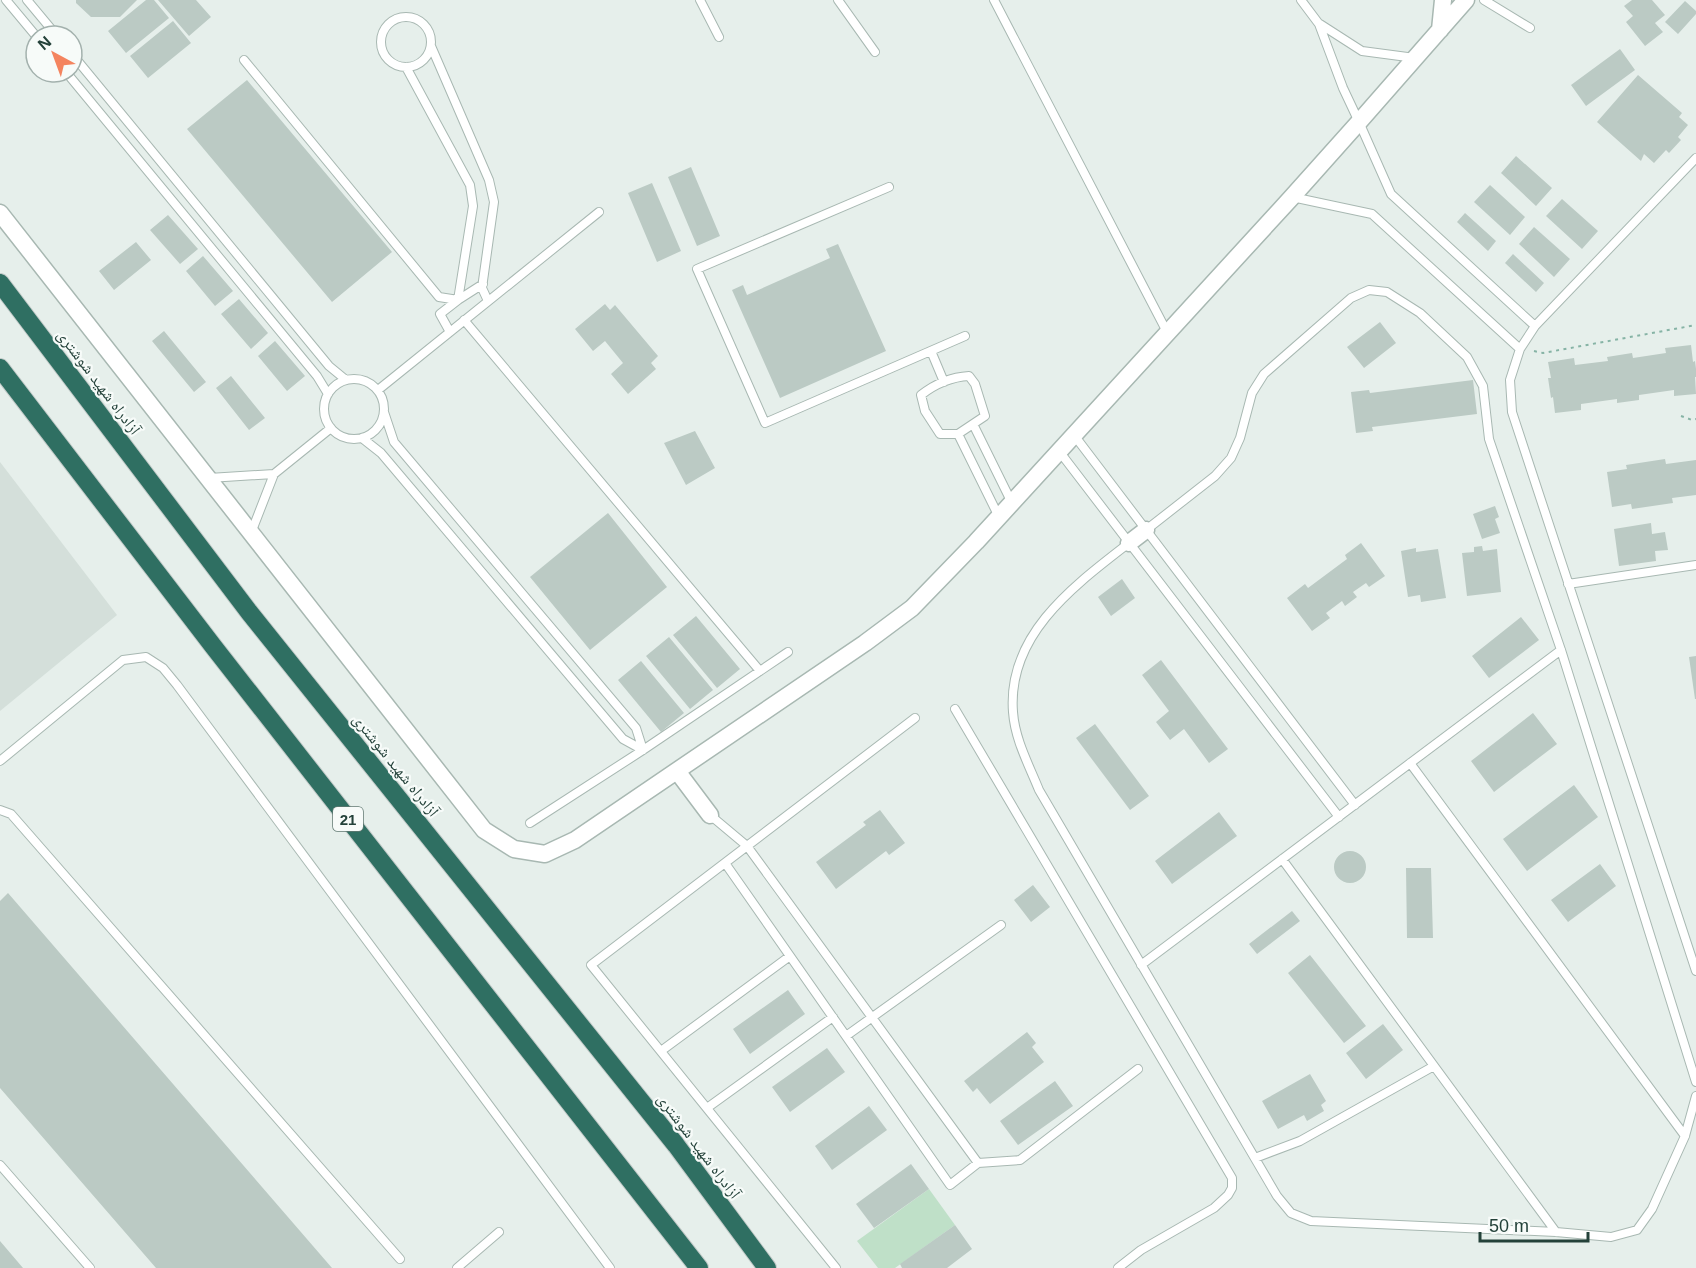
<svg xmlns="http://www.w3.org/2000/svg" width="1696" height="1268" viewBox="0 0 1696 1268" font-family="Helvetica,'Noto Naskh Arabic',sans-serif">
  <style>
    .built { fill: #d4dfda }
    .green { fill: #bfe0c8 }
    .building { fill: #bbcac4 }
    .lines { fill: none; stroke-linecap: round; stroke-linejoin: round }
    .lane-casing { stroke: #a8b8b2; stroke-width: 10 }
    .street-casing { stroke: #a8b8b2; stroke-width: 19 }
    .highway-casing { stroke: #c2cac8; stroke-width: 20 }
    .path { stroke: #86b3a5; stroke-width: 2; stroke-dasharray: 3 4.5; stroke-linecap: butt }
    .lane { stroke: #fff; stroke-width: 8 }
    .street { stroke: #fff; stroke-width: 16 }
    .highway { stroke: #2f6f62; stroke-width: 18 }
    .labels { text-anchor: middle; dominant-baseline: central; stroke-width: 4.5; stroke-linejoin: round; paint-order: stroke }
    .shield { fill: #f7fbf9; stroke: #637a73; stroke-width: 1.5 }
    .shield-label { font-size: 15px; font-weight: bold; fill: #24423a }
    .street-label { font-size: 16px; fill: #24423a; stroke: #f7fbf9 }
  </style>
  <rect width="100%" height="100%" fill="#e6efeb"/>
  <!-- built -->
  <path class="built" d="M0,462L117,615L0,711Z"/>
  <!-- green -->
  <path class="green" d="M929,1189L955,1225L895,1268H878L857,1241Z"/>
  <!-- building -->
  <path class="building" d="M76,0H137L120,17H91L76,3Z
    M146,0H154L169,18L126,53L108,31Z
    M158,0H196L211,17L189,36Z
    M1632,0H1652L1665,15L1655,23L1663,32L1645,46L1626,22L1633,16L1624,6Z
    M1685,1L1696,11V14L1678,34L1665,22Z
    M173,21L191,43L148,78L130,56Z
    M1620,49L1635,70L1586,106L1571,85Z
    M1638,75L1682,113L1679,117L1688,125L1678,137L1681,140L1669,153L1666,150L1654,163L1644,154L1641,161L1597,122Z
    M247,80L392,252L332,302L187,129Z
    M1516,156L1552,188L1536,206L1501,173Z
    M691,167L720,236L697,246L668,177Z
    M652,183L681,251L657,262L628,193Z
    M1490,185L1525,217L1510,235L1474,202Z
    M1562,199L1598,231L1582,249L1546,216Z
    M1465,213L1496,241L1488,251L1457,222Z
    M168,215L198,249L180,264L150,230Z
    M1534,227L1570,259L1554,277L1519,244Z
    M136,242L151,260L114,290L99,271Z
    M838,244L886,351L780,398L732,290L743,285L747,295L830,258L826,249Z
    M1513,254L1544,283L1536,292L1505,263Z
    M203,256L233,291L215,306L186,271Z
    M239,299L268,333L251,349L221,314Z
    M605,304L610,310L615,305L658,356L651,363L656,369L628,394L611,374L623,363L605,341L593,351L575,329Z
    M1380,322L1396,343L1364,368L1347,347Z
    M164,331L206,382L194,392L152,341Z
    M275,341L305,376L287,391L258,356Z
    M1691,345L1693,362L1695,361L1696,369V377H1695L1696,394L1674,396V390L1639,395V400L1617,403V399L1581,404V410L1555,413L1553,397L1551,398L1548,378H1551L1548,362L1574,358L1575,365L1608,361L1607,357L1632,353L1633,358L1666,353L1665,348Z
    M231,376L265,418L249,430L216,388Z
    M1473,380L1477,414L1372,427L1373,431L1356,433L1351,392L1369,390L1370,393Z
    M695,431L715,468L686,485L664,443Z
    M1665,459L1666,464L1696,460V495L1672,498L1673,503L1632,509L1631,504L1612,507L1607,472L1627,469L1626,465Z
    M1495,506L1499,517L1495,519L1500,533L1482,539L1473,514Z
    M608,513L667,587L590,650L530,577Z
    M1651,523L1652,534L1665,532L1668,550L1655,551L1656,561L1619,566L1614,529Z
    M1361,543L1385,576L1369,587L1366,583L1353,592L1357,597L1345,606L1342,601L1326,613L1330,618L1312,631L1287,598L1305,584L1308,588L1347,559L1345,555Z
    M1482,546L1483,551L1497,549L1501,592L1467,596L1462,553L1474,552V547Z
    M1416,548V552L1438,549L1446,598L1421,602L1420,595L1408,597L1401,551Z
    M1122,579L1135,598L1111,616L1098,597Z
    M696,616L740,669L717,688L673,635Z
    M1521,617L1539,640L1489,678L1472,656Z
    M669,637L713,690L690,709L646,656Z
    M1696,656V699H1695L1689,657Z
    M1161,660L1228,749L1209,763L1184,729L1170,740L1156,722L1169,711L1142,675Z
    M641,661L684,713L661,732L618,680Z
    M1533,713L1557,744L1494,792L1471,761Z
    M1095,724L1149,796L1130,810L1076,738Z
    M1574,785L1598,817L1527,871L1503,839Z
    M880,810L905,843L889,855L886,851L836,889L816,862L866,825L863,822Z
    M1219,812L1237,836L1172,884L1155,861Z
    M1334 867a16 16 0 1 1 32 0a16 16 0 1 1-32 0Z
    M1600,864L1616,886L1568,922L1551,900Z
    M1406,868H1431L1433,938H1407Z
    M1033,885L1050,907L1031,922L1014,900Z
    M8,893L332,1268H156L0,1088V901Z
    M1292,911L1300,921L1257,954L1249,944Z
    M1310,955L1366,1026L1344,1043L1288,973Z
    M788,990L805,1014L750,1054L733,1029Z
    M1383,1024L1403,1050L1366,1079L1346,1053Z
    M1027,1032L1036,1043L1032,1047L1044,1062L990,1104L977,1088L973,1092L964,1081Z
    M827,1048L845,1072L790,1112L772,1087Z
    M1310,1074L1326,1101L1321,1105L1324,1111L1307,1121L1304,1115L1278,1129L1262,1101Z
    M1055,1081L1073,1106L1018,1145L1000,1121Z
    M869,1106L887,1130L832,1170L815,1146Z
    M911,1164L929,1189L874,1228L856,1204Z
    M955,1225L972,1249L947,1268H902L900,1264Z
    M0,1241L23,1268H0Z"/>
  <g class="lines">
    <!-- lane casing -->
    <g class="lane-casing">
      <path id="lane" d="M6,0L36,36
        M27,0L57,36
        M700,0L719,37
        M838,0L875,52
        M994,0L1167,332
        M1301,0L1319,24L1343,88L1359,122L1391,194L1535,326
        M1484,0L1530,28
        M381 42a25 25 0 1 1 50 0a25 25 0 1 1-50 0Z
        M1320,24L1362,51L1415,58
        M431,46L489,180L494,202L482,288L488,301
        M72,54L329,366L346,380
        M244,60L439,297L458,300L483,284
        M406,67L470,185L473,206L458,300L440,314L450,332
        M66,72L317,376L328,394
        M1696,158L1535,326L1520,349L1510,380L1512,412L1696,971
        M889,187L697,269L765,423L965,336
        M1292,197L1372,214L1520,349
        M464,320L760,671
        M931,351L944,382
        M969,376L975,384L985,416L958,434H940L925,411L921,395C935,384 951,377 969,376Z
        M324 409a30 30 0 1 1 60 0a30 30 0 1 1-60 0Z
        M378,390L599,212
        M384,412L394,442L636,728L643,750
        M973,424L1012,503
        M958,434L999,517
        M1074,435L1355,805
        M362,438L381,453L623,739L643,750
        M1059,451L1339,817
        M209,478L274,474
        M1146,530L1215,476L1231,458L1240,438L1252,393L1264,374L1351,298L1369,290L1387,292L1420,313L1467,357L1483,386L1489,439L1561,650L1696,1082
        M251,533L274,474L331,428
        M1129,543C1075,585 1007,634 1013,712C1015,740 1029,765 1039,790L1277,1196L1291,1213L1311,1221L1556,1232L1611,1237L1637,1230L1652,1209L1685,1136L1696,1096
        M1568,584L1696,565
        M955,709L1232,1178V1188L1228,1195L1214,1208L1141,1250L1118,1268
        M0,761L123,660L146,657L163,668L177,685L610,1268
        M1410,763L1685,1136
        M0,810L11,814L400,1259
        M710,815L747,846L978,1163
        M530,823L643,750L788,652
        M1282,859L1556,1232
        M725,863L950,1185L978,1163L1020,1160L1138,1069
        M1141,965L1561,650
        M846,1036L1001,925
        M661,1051L790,956
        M707,1108L833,1017
        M1255,1158L1300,1141L1434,1066
        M0,1165L90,1268
        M457,1268L499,1232
        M836,1268L591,965L915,718"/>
    </g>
    <!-- street casing -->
    <g class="street-casing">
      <path id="street" d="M1440,30L1443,0
        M0,213L484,830L514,849L545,854L575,840L865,643L912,608L976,542L1292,197L1359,122L1466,0
        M1129,543L1146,530
        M677,771L710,815"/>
    </g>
    <!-- highway casing -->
    <g class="highway-casing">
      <path id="highway" d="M0,283L249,612L676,1145L767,1268
        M0,368L213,646L699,1268"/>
    </g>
    <!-- path -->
    <path class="path" d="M1534,351L1543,353L1696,325
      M1681,416L1692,420L1696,419"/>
    <!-- lane -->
    <use href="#lane" class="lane"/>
    <!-- street -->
    <use href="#street" class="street"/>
    <!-- highway -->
    <use href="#highway" class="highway"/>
  </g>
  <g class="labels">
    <!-- shield labels -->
    <rect class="shield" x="333" y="807" width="30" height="24" rx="4.5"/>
    <g class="shield-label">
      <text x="348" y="819">21</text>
    </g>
    <!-- street labels -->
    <g class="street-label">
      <text transform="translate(99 382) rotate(53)">آزادراه شهید شوشتری</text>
      <text transform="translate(396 765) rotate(51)">آزادراه شهید شوشتری</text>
      <text transform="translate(699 1146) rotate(53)">آزادراه شهید شوشتری</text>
    </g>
  </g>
  <!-- north arrow -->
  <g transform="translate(54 54) rotate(319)"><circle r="28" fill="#f7fbf9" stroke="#a3b1ad" stroke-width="1.5"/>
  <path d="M0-4.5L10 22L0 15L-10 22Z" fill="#f4845f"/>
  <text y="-9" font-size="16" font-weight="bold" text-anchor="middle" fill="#24423a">N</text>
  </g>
  <!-- scale -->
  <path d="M1480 1232v9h108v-9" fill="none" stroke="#24423a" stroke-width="3"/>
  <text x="1489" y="1232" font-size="18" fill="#24423a" stroke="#f7fbf9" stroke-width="4.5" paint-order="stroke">50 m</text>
</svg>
